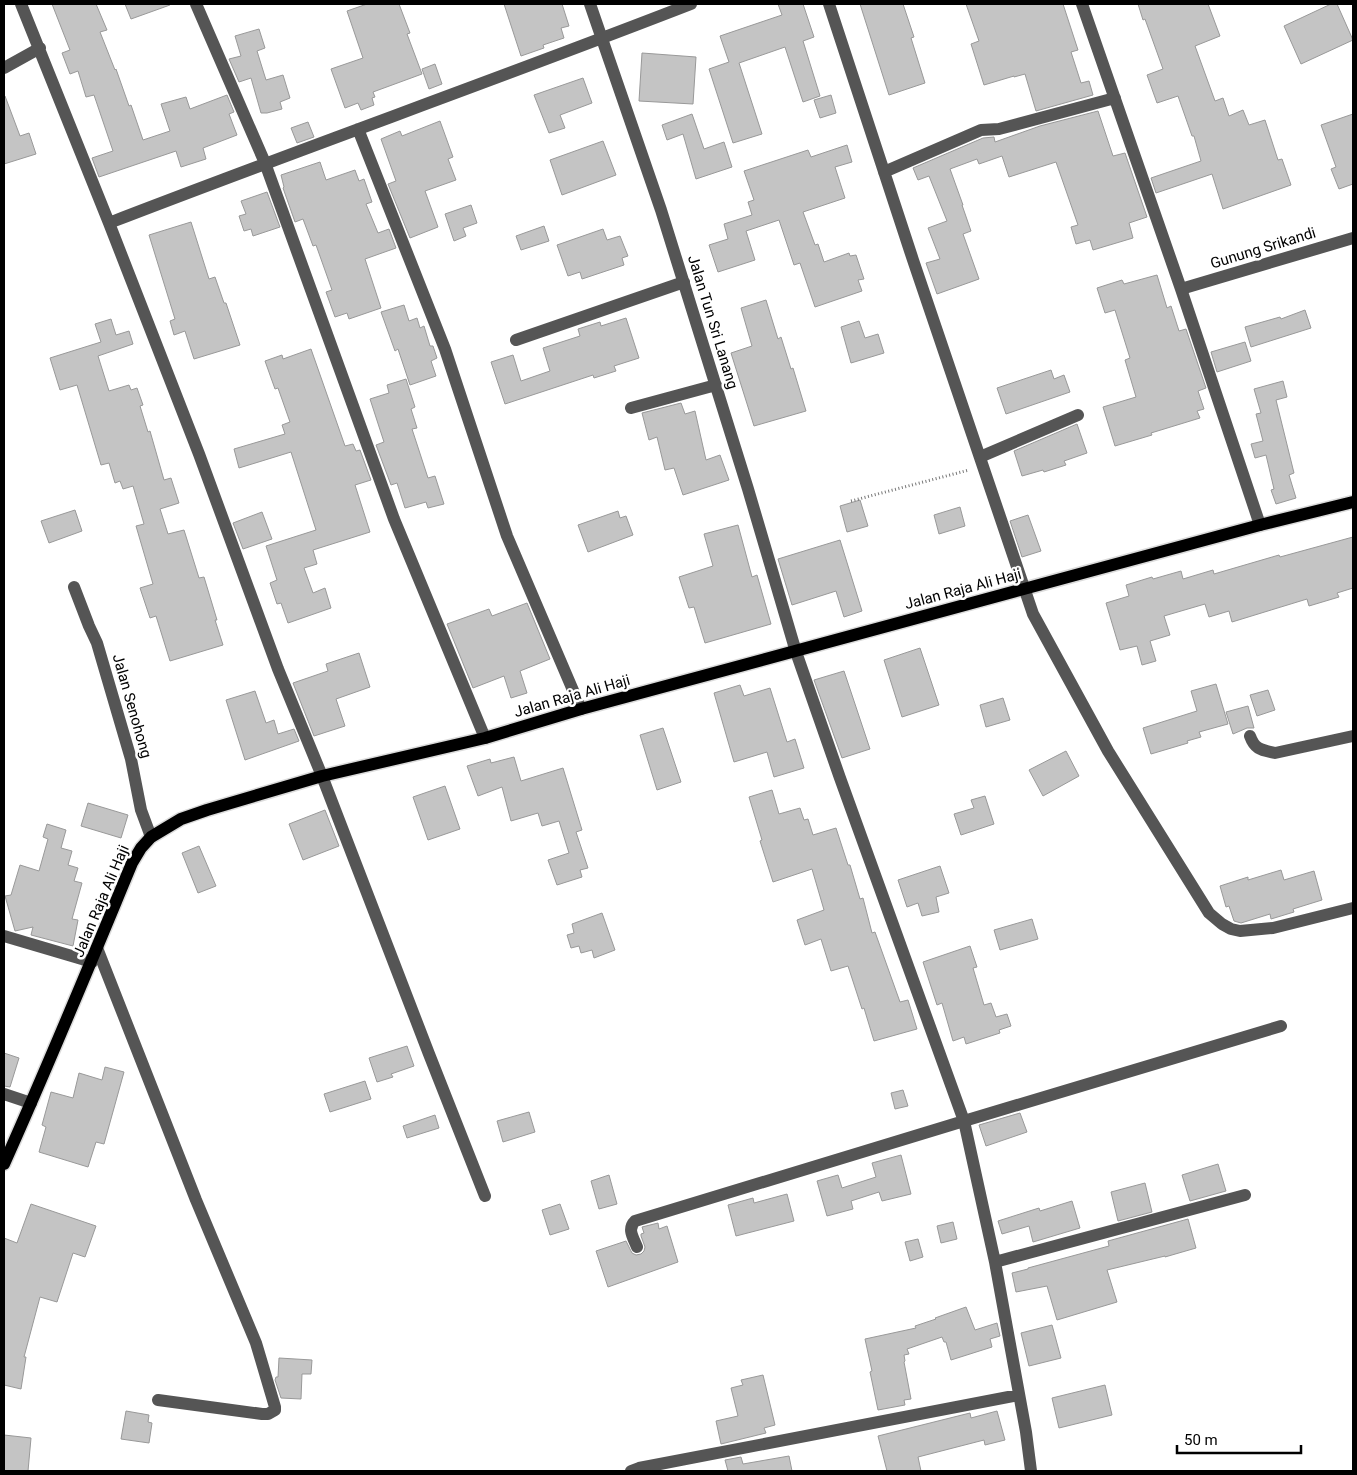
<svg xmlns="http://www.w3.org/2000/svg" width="1357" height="1475" viewBox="0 0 1357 1475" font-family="Roboto,sans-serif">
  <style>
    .building { fill: #c4c4c4; stroke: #999 }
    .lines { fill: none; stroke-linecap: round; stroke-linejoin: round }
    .major-casing { stroke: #dbdbdb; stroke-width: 15 }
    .path { stroke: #777; stroke-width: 3; stroke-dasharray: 1 2.5; stroke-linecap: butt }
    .minor { stroke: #555; stroke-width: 12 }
    .major { stroke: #000; stroke-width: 12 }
    .labels { text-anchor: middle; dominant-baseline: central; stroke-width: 5; stroke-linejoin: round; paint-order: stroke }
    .street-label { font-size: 15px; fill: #000; stroke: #fff }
  </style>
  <rect width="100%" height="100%" fill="#fff"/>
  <!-- building -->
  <path class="building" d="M52,4H96L107,30L100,32L115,70L116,69L129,106L131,105L143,140L170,131L161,104L186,97L190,109L227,95L234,112L229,114L237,135L203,148L206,159L181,167L176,151L99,177L92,158L113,151L94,95L86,97L78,71L70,74L62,53L70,50Z
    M125,4H169L170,5L131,19Z
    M367,4H399L410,33L407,34L422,74L373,92L375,97L372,98L374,105L361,110L358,103L345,108L331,69L363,58L347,11Z
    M504,4H562L569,26L561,28L564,38L543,45L544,48L521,56Z
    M778,4H803L814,37L803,41L820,96L803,102L785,47L739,63L762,134L733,143L709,69L729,62L720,36L782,15Z
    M860,4H903L914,37L911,38L925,83L889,95Z
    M966,4H1063L1078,50L1071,52L1081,83L1089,81L1093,95L1036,111L1025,74L1014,77V76L984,85L971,44L979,41Z
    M1138,4H1208L1220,36L1195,46L1215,101L1223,98L1229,116L1243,110L1249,125L1265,120L1278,160L1282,159L1291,185L1223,209L1212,174L1156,193L1151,178L1201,161L1194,136H1192L1178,96L1157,103L1147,75L1163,69L1145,19L1143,20Z
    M1331,4H1337L1353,40L1301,64L1284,26Z
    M259,29L265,48L257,51L266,80L283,75L290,98L280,102L282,109L267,113H261L251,78L239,82L229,59L241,56L235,36Z
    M642,53L696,57L693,104L639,101Z
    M435,64L442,84L429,89L422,69Z
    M583,78L592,103L560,115L565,128L549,133L534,95Z
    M831,95L836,113L820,118L814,100Z
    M5,96L20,136L29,133L36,154L4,164V97Z
    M1098,111L1113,156L1125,153L1147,217L1129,223L1133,238L1093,250L1090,240L1076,244L1071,227L1078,225L1056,162L1009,177L1002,156L979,164L977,159L950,169L963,205H962L971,231L963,234L979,279L937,294L926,263L940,259L928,228L947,221L929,176L918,180L913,168L983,138L994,137L995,142L1040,126Z
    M692,114L704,149L724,142L732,167L696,179L683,134L667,140L662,125Z
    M1353,114V184L1339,189L1331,169L1336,167L1321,125Z
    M440,121L453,157L448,159L456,180L425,191L438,227L410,238L388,184L396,181L381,139L400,131L402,136Z
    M308,122L314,137L297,143L291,128Z
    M603,141L616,175L562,195L550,160Z
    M847,145L852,162L835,167L845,198L803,212L815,245L818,244L824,262L849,253L850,256L856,255L864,279L858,280L862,291L815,307L800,263L794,265L779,220L746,231L755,260L718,272L709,245L728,239L724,224L752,215L748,202L754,200L744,171L808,150L811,157Z
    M320,162L326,180L355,170L359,181L364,179L372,202L366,204L378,233L389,229L396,248L365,259L381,308L349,319L347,313L335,317L326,292L332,290L316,245L313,246L303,219L295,222L283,188L284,187L281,175Z
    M267,192L280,227L253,236L251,229L244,231L239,216L246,214L241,201Z
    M471,205L477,223L463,228L466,236L454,241L445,214Z
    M191,222L209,279L215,277L224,303H226L240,345L194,359L185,331L174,335L170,321L175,319L149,235Z
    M544,226L549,241L521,250L516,236Z
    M603,229L607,240L620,236L628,256L622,258L624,265L582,279L580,272L568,276L557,245Z
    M1157,275L1167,308L1171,306L1179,331L1186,329L1206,388L1198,391L1204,409L1197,411L1200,418L1151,433L1152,435L1115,446L1103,407L1136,397L1125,360L1130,358L1115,310L1105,313L1097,288L1122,280L1124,284Z
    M766,300L778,339L781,337L791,369L793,368L806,411L754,426L731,353L752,346L741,308Z
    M404,305L409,321L417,318L420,328L424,326L430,346H433L437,358L431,361L436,376L410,385L398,349L395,351L381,312Z
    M1305,310L1311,328L1251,347L1245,327L1280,317L1281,319Z
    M626,318L639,358L614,366L616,371L594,378L593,375L505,404L491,362L513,355L521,381L550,371L543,348L580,336L578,329L600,322L601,326Z
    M111,319L116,335L129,331L133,344L98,356L109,391L129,385L131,390L137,388L143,405L140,406L148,432L150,431L164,480L171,478L179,503L160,509L168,534L184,530L199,578L204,577L217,620H215L223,645L170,661L156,616L150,618L140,588L153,584L136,526L144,524L133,486L123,489L120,481L115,483L109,463L101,465L77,385L60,390L50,358L101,342L95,324Z
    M859,321L865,338L878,334L884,353L851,363L841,327Z
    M1245,342L1251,361L1217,372L1211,352Z
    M311,349L345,446L353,444L356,451L360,450L371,480L355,485L370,532L313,550L317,564L304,568L313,593L325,588L331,608L288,623L281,603L277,604L270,583L277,580L266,546L316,530L291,452L239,468L234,449L285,434L282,425L290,422L278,388L275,389L265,361L282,355L283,359Z
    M1051,370L1054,379L1064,375L1070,392L1006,414L997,388Z
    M406,379L415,407L411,409L417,428L412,429L428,478L435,476L444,504L428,508L426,502L405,508L397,483L391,485L376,445L384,442L370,399L389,393L387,385Z
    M1283,381L1287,397L1276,400L1294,473L1289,475L1296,498L1276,504L1271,490L1274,489L1266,455L1255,458L1251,444L1263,441L1256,414L1261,413L1254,389Z
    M681,403L685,414L695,411L706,460L720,455L729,480L683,495L674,468L665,470L657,437L649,440L642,413Z
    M1077,424L1087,453L1064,461L1066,465L1044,472L1043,470L1022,476L1014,451Z
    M860,500L868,526L847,532L840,506Z
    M960,507L965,526L939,534L934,515Z
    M75,510L82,531L49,543L41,521Z
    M618,511L620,518L626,516L633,535L588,552L578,525Z
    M262,512L272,539L243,549L233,523Z
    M1028,515L1041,551L1022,557L1010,521Z
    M738,525L752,577L757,575L771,624L705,643L694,607L689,608L679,577L713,566L704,534Z
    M1353,537V588L1337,593L1339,597L1309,606L1307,599L1232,622L1229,611L1209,617L1205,604L1164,616L1170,635L1150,641L1156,661L1142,665L1137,646L1120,650L1106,603L1129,596L1126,585L1152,577L1153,579L1181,571L1183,579L1213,570L1214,574L1279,555L1280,557Z
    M840,540L862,611L844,617L836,591L792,605L778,559Z
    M527,603L550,659L520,671L527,693L511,698L504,676L473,688L447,624L489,609L492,616Z
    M920,648L939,705L902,717L884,660Z
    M359,653L370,687L336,699L345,726L314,736L293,683L328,671L326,664Z
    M844,671L870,749L842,758L814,680Z
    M1216,684L1228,724L1199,732L1201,737L1187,741L1188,743L1151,754L1143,728L1197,711L1191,691Z
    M740,685L744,696L770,688L787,742L795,739L804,768L774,777L767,752L734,762L714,693Z
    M1268,690L1275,710L1257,716L1250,695Z
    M255,691L266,723L274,720L278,734L294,729L299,741L245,760L226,700Z
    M1003,698L1010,720L986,727L980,705Z
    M1248,706L1254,728H1247L1233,734L1226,712Z
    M663,728L681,782L657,790L640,735Z
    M1066,751L1079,776L1043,796L1029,770Z
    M514,757L521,781L563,768L582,830L576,832L588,868L580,870L582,877L557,885L548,860L569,853L559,821L542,826L538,813L511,821L502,787L478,796L467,766L490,759L491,763Z
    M445,786L460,829L428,840L413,797Z
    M772,790L779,814L800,808L804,820L808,819L813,835L836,828L848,865H850L860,899L863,898L872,933L875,932L900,1002L908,1000L917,1029L874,1041L864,1008L862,1009L848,966L831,971L821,939L805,945L797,920L824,910L812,869L773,882L760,841L762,840L749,797Z
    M985,796L994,824L961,835L954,814L974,808L971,800Z
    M88,803L128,815L121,838L81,826Z
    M325,810L339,846L303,860L289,824Z
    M47,824L66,830L61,848L72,851L68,865L78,868L74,881L82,883L72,919L78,920L73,946L31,935L33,927L15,931L5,896L11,895L20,865L39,871L48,839L43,837Z
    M199,846L216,886L198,893L182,853Z
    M940,866L949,893L936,897L939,912L922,916L918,903L907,907L898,880Z
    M1281,870L1284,880L1314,871L1322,900L1293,909L1294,912L1271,919L1270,914L1241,923L1234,921L1229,906L1226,907L1220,886L1248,877V880Z
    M602,913L615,950L594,958L592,950L581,953L579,946L571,948L567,935L574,933L572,924Z
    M1032,919L1038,939L1000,950L994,930Z
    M970,946L977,967L973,968L984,1005L991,1003L996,1017L1007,1014L1011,1026L999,1030L1000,1033L966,1044L964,1037L953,1041L942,1003L937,1005L923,962Z
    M407,1046L414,1066L391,1074L393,1077L377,1082L369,1058Z
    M4,1053L19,1058L10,1087L4,1086Z
    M105,1067L124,1072L104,1144L96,1142L88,1167L39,1152L46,1127L42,1125L51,1092L73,1098L79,1073L102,1080Z
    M365,1081L371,1099L330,1112L324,1094Z
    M903,1090L908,1106L895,1109L891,1093Z
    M529,1112L535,1132L503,1142L497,1121Z
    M1020,1113L1027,1132L986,1146L979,1125Z
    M435,1115L439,1128L407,1138L403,1126Z
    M901,1155L911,1194L882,1201L879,1192L851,1201L853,1209L827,1216L817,1181L838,1175L842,1188L876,1177L872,1163Z
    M1218,1164L1226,1191L1190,1201L1182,1175Z
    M609,1175L617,1204L599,1209L591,1181Z
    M1145,1183L1152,1212L1118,1221L1111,1192Z
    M787,1194L794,1221L736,1236L728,1205L753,1198L754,1203Z
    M1072,1201L1080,1228L1033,1242L1029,1226L1002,1234L998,1221L1039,1208L1040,1211Z
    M31,1204L96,1226L85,1257L73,1253L57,1302L40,1297L24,1357H26L21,1389L4,1385V1238L17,1243Z
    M560,1204L569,1229L550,1235L542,1210Z
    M1188,1219L1196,1248L1165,1257V1256L1107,1270L1117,1302L1057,1320L1047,1286L1016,1292L1012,1273L1028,1269V1268L1109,1246L1108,1241Z
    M953,1222L957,1239L941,1243L937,1226Z
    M658,1223L659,1229L667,1226L678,1262L608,1287L596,1251L626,1241L632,1253L636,1255L641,1254L644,1251L645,1247L641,1236V1234L644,1233L642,1227Z
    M918,1239L923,1257L910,1261L905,1242Z
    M966,1307L975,1330L997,1323L1000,1336L990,1339L992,1347L951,1360L946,1342H944L942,1337L907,1349L909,1354L904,1355L905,1361L904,1362L911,1399L904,1400L905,1405L878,1410L870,1372L872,1371L865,1339L916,1328L915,1326L936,1319L935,1318Z
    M1052,1325L1061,1358L1029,1366L1021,1333Z
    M279,1358L312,1360L311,1374H302L301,1399L281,1398L275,1380L276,1377H278Z
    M763,1375L775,1425L764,1428L766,1433L721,1444L716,1421L738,1416L731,1388L743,1385L741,1380Z
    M1105,1385L1112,1415L1059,1428L1052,1398Z
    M126,1411L149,1415L148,1422L152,1423L149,1443L121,1439Z
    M997,1411L1005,1440L985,1445L984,1440L918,1457L921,1471H887L878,1436L970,1413L971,1418Z
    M4,1435L31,1438L28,1471H4Z
    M789,1456L792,1471H728L725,1460L741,1457L743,1464Z"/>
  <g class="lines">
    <!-- major casing -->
    <g class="major-casing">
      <path id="major" d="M4,1164C49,1064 90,964 132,863L141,848L151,837L181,819L207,810L322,776L485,738L581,709L1260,525L1353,502"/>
    </g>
    <!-- path -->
    <path class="path" d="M851,501L969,470"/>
    <!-- minor -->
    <path class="minor" d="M21,4L109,223L199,454L278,669L322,776L429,1054L485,1196
      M196,4L265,163L394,519L485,738
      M590,4L661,210L748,489L796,652L840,778L964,1121L995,1262L1026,1432L1031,1471
      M829,4L913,260L1033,614L1108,751L1209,913L1222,924L1231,929L1240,931L1273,928L1353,908
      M1082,4L1181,289L1260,525
      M4,68L40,48
      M358,129L445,349L507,536L581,709
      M884,172L981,130L999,129L1115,98
      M109,223C303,148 498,79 691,4
      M1181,289L1353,238
      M516,340L684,282
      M631,408L716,385
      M980,457L1078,415
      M74,587L89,626L97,643L131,759L141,810L151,837
      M1250,736C1255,750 1262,750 1275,753L1353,736
      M4,936L92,962
      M97,948L196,1200L256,1343L275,1407V1410L268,1414H262L158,1400
      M4,1094L31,1103
      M637,1247C633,1237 627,1229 635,1221L964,1121L1281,1026
      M995,1262L1245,1195
      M631,1471L639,1468L1019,1395"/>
    <!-- major -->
    <use href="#major" class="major"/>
  </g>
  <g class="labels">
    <!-- street labels -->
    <g class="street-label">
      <text transform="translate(1263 248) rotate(-17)">Gunung Srikandi</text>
      <text transform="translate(713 322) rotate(73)">Jalan Tun Sri Lanang</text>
      <text transform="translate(963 589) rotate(-15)">Jalan Raja Ali Haji</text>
      <text transform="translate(572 696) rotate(-16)">Jalan Raja Ali Haji</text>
      <text transform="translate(132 706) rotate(74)">Jalan Senohong</text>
      <text transform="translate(101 901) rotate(-67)">Jalan Raja Ali Haji</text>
    </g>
  </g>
  <!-- border -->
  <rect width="1357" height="1475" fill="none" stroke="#000000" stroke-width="10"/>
  <!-- scale -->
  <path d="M1177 1445v8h124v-8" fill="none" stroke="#000000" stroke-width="2.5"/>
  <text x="1184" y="1445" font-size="15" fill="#000000" stroke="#ffffff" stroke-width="4" paint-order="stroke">50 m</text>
</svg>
